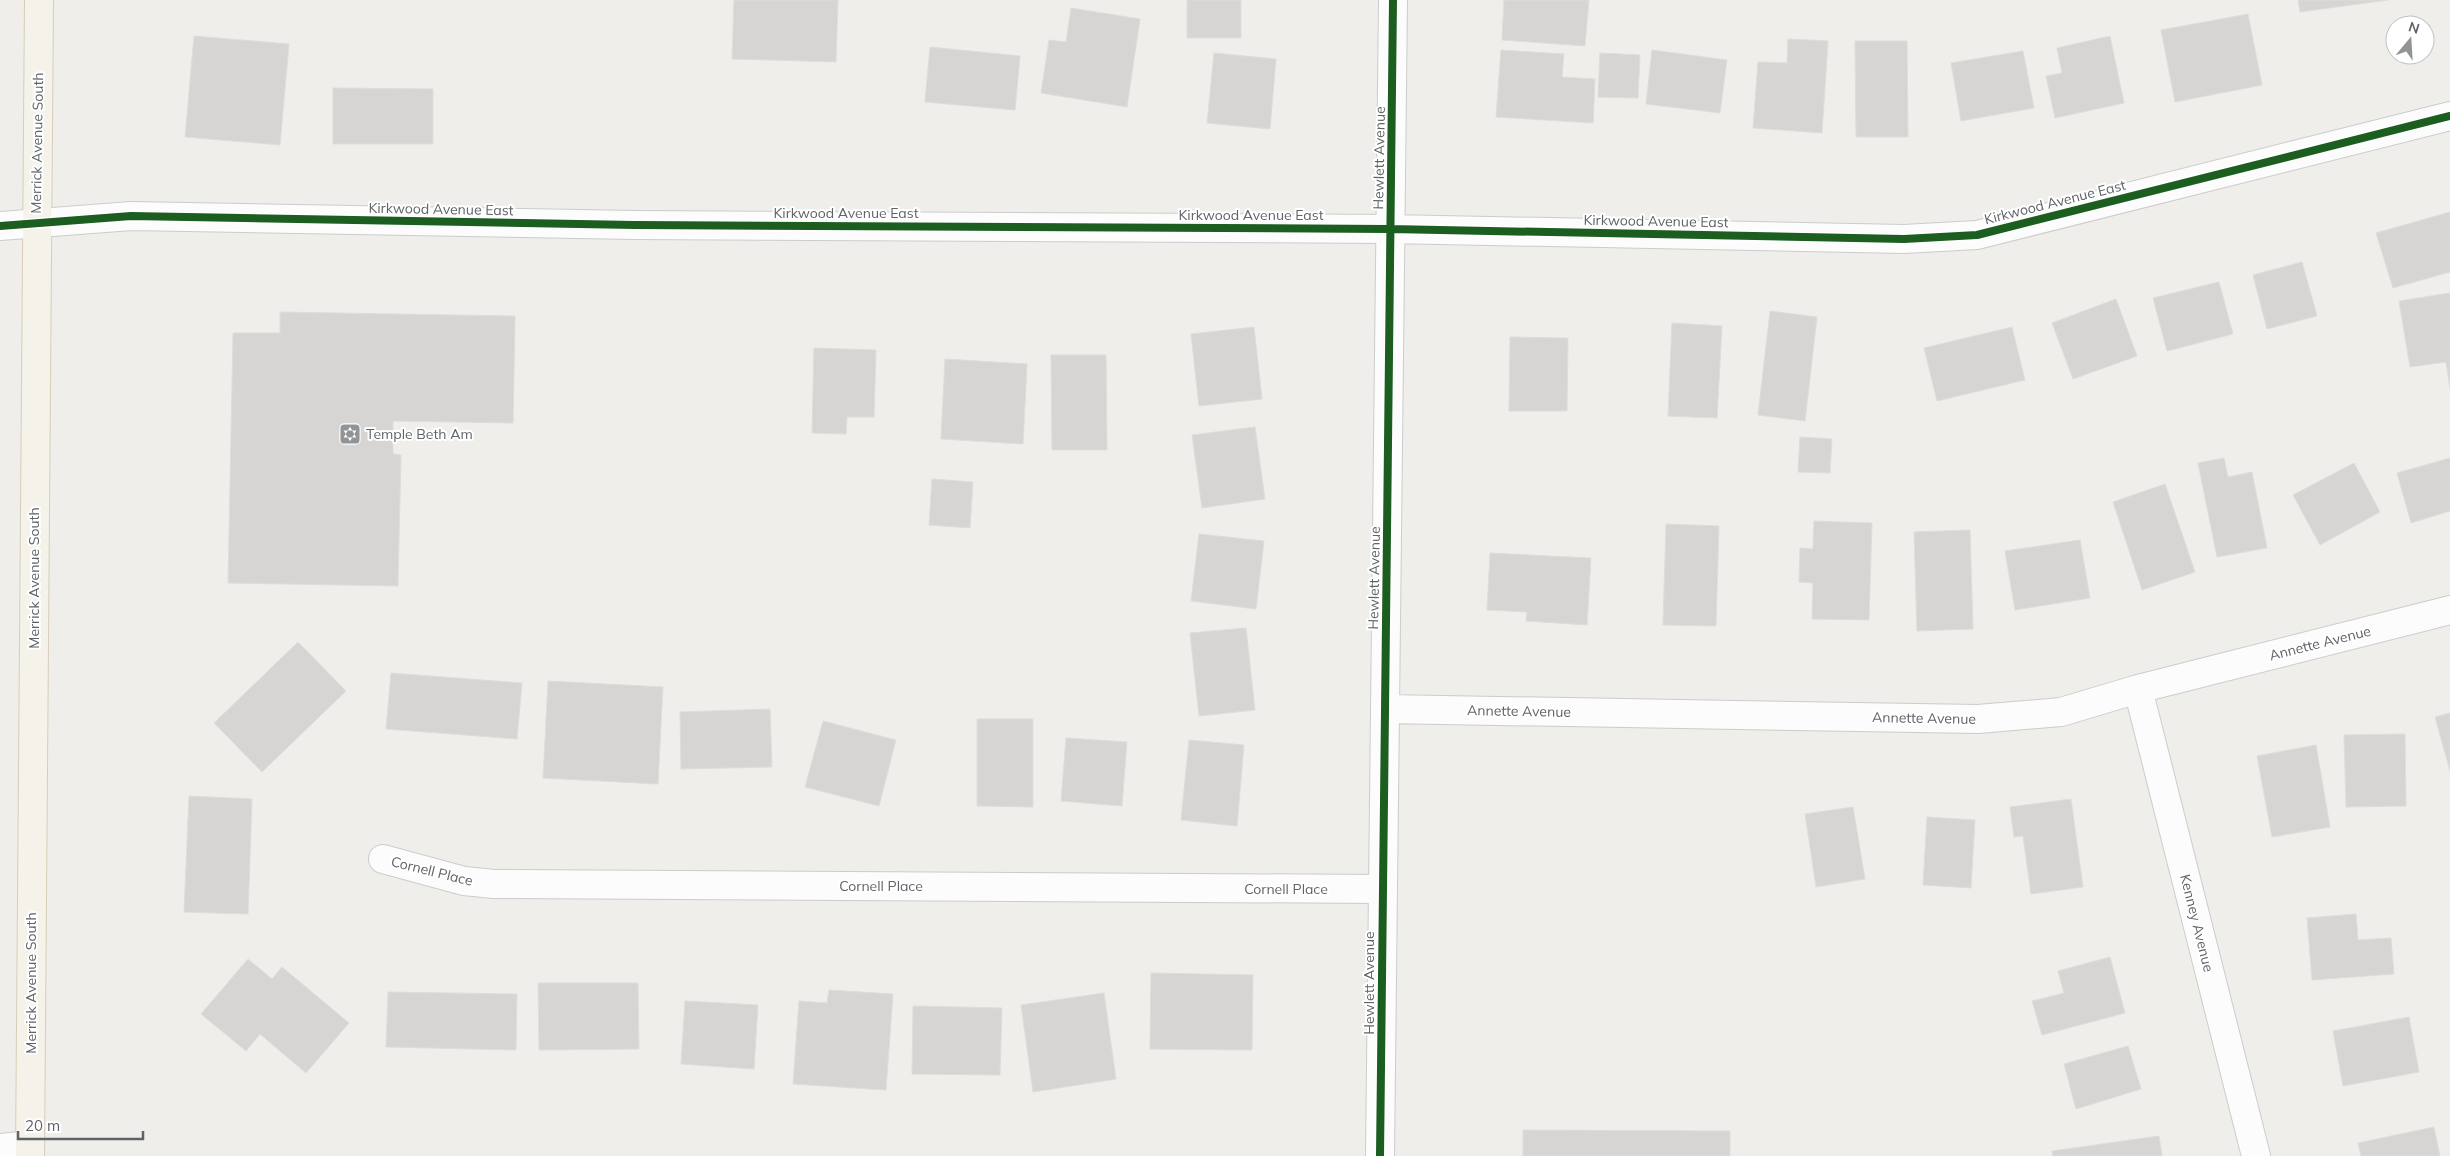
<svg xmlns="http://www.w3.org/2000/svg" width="2450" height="1156" viewBox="0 0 2450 1156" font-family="Mulish,sans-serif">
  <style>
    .building { fill: #d6d5d3; stroke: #deddd9 }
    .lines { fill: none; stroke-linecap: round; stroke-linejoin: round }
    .minor-casing { stroke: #cbcccc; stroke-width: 30 }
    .major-casing { stroke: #d7ceb8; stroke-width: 30 }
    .minor { stroke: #fdfcfc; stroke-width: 28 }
    .major { stroke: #f4f2e9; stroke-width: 28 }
    .cycleway-casing { stroke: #fff; stroke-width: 11 }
    .cycleway { stroke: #1b5e20; stroke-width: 8 }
    .labels { text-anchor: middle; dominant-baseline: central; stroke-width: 4; stroke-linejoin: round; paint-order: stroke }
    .street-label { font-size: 14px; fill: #5f6368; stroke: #fff }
    .poi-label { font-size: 14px; fill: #5f6368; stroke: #fff; text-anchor: start }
  </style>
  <rect width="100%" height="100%" fill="#efeeea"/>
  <!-- building -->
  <path class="building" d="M734,0H838L836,62L732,59Z
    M1187,0H1241V38H1187Z
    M1504,0H1589L1585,46L1502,40Z
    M2298,0H2388L2300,12Z
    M1071,8L1140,19L1127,107L1041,93L1049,40L1066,42Z
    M2248,14L2262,85L2175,102L2161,30Z
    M194,36L289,44L280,145L185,137Z
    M2110,36L2124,103L2055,118L2046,76L2062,73L2057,48Z
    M1788,39L1828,41L1822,133L1753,128L1758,62L1787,63Z
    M1855,41H1907L1908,137H1856Z
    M930,47L1020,56L1015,110L925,102Z
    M1501,50L1564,54L1562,77L1595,79L1593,123L1496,117Z
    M1652,50L1727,60L1720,113L1646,104Z
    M2023,51L2034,108L1961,121L1951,63Z
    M1214,53L1276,59L1270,129L1207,123Z
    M1600,53L1640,55L1638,98L1598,97Z
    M333,88L433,89V144H333Z
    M2450,212V272L2393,288L2376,233Z
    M2302,262L2317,316L2267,329L2253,275Z
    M2219,282L2233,334L2167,351L2153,298Z
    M2450,293V389L2446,362L2410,367L2399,301Z
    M2116,299L2137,356L2073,379L2052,323Z
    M1770,311L1817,317L1805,421L1758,415Z
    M280,312L515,316L513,423L393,421V454L401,455L398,586L228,583L233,333H280Z
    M1672,323L1722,326L1717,418L1668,416Z
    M1254,327L1262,399L1199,406L1191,334Z
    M2012,327L2025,380L1937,401L1924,348Z
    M1510,337L1568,338L1567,411H1509Z
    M814,348L876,350L874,417H847L846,434L812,433Z
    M1051,355H1106L1107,450H1052Z
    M945,359L1027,364L1023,444L941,439Z
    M1255,427L1265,499L1202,508L1192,435Z
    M1800,437L1832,439L1830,473L1798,472Z
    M2224,458L2228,477L2252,472L2267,548L2217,557L2198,463Z
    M2450,458V511L2411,523L2397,473Z
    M2354,463L2380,512L2320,545L2293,495Z
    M932,479L973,482L970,528L929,525Z
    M2165,484L2195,572L2142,590L2113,502Z
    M1814,521L1872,523L1869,620L1812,619L1813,583L1799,582L1800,548L1813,549Z
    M1666,524L1719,526L1716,626L1663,625Z
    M1970,530L1973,629L1917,631L1914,532Z
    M1199,534L1264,541L1256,609L1191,601Z
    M2080,540L2090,598L2015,610L2005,551Z
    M1490,553L1591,558L1587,625L1526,621L1527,612L1487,610Z
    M1246,628L1255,710L1199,716L1190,633Z
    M298,642L346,691L262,772L214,723Z
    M391,673L522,683L517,739L386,729Z
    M548,681L663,687L658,784L543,778Z
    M770,709L772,767L681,769L680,712Z
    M2450,713V771L2435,717Z
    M977,719H1033V807L977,806Z
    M823,721L896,740L879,806L805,787Z
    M2405,734L2406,806L2346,807L2344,735Z
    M1066,738L1127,742L1122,806L1061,801Z
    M1189,740L1244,745L1237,826L1181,820Z
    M2316,745L2330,827L2272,837L2257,756Z
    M189,796L252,799L248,914L184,912Z
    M2071,799L2083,887L2031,894L2023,836L2014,837L2010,807Z
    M1853,807L1865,879L1816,887L1805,814Z
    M1927,817L1975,820L1971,888L1923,885Z
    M2356,914L2358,940L2391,938L2394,974L2312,980L2307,918Z
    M2110,957L2125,1013L2042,1035L2032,1001L2064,993L2058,971Z
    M248,959L272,979L282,967L349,1023L306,1073L260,1034L246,1051L201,1014Z
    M1151,973L1253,975L1252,1050L1150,1049Z
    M538,983H638L639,1049L539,1050Z
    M829,990L893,994L886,1090L793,1084L799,1001L827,1003Z
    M388,992L517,994L516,1050L386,1047Z
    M1104,993L1116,1079L1033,1092L1021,1005Z
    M685,1001L758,1005L754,1069L681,1064Z
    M913,1006L1002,1008L1000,1075L912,1074Z
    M2409,1017L2419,1072L2343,1086L2333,1031Z
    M2128,1046L2141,1089L2076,1109L2064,1064Z
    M2434,1127L2440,1156H2361L2358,1143Z
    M1523,1130L1730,1131V1156H1523Z
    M2159,1136L2162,1156H2053L2052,1151Z"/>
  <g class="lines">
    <!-- minor casing -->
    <g class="minor-casing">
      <path id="minor" d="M0,226L131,216L635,225L1390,229L1904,239L1977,235L2450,116
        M2138,689L2256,1156
        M1385,709L1978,719L2061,712L2138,689L2450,610
        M383,859L464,881L494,884L1382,889
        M0,1148L30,1145
        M1380,1156L1393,0"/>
    </g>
    <!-- major casing -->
    <g class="major-casing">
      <path id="major" d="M30,1156L39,0"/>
    </g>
    <!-- minor -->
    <use href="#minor" class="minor"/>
    <!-- major -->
    <use href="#major" class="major"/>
    <!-- cycleway casing -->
    <g class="cycleway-casing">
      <path id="cycleway" d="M0,226L131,216L635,225L1390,229L1904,239L1977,235L2450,116
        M1380,1156L1393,0"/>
    </g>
    <!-- cycleway -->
    <use href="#cycleway" class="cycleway"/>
  </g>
  <!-- icons -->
  <defs>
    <g id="synagogue-square" transform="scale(1.125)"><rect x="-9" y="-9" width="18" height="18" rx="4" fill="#919496" stroke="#fff"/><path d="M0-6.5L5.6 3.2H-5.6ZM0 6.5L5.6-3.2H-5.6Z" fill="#fff"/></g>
  </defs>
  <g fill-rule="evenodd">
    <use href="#synagogue-square" x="350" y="434"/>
  </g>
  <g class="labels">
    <!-- street labels -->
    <g class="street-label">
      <text transform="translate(37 143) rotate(-89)">Merrick Avenue South</text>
      <text transform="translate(1379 158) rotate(-89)">Hewlett Avenue</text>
      <text transform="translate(2055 202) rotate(-14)">Kirkwood Avenue East</text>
      <text transform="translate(441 209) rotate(1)">Kirkwood Avenue East</text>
      <text x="846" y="213">Kirkwood Avenue East</text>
      <text x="1251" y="215">Kirkwood Avenue East</text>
      <text transform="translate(1656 221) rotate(1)">Kirkwood Avenue East</text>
      <text transform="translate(34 578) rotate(-90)">Merrick Avenue South</text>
      <text transform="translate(1374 578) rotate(-89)">Hewlett Avenue</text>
      <text transform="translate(2320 643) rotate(-14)">Annette Avenue</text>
      <text transform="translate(1519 711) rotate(1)">Annette Avenue</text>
      <text transform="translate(1924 718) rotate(1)">Annette Avenue</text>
      <text transform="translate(432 871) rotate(14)">Cornell Place</text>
      <text x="881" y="886">Cornell Place</text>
      <text x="1286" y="889">Cornell Place</text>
      <text transform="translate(2197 923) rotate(76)">Kenney Avenue</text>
      <text transform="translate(31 983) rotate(-90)">Merrick Avenue South</text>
      <text transform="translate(1369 983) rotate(-90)">Hewlett Avenue</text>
    </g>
    <!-- poi labels -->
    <g class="poi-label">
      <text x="366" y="434">Temple Beth Am</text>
    </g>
  </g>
  <!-- north arrow -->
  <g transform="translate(2410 40) rotate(18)"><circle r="24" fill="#ffffff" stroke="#bfc1c3"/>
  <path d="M0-4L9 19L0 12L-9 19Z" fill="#919496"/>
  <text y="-8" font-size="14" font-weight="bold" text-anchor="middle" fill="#5f6368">N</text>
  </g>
  <!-- scale -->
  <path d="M18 1131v8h125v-8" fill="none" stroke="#5f6368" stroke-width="2.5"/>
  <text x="25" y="1131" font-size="15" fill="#5f6368" stroke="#ffffff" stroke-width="4" paint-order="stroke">20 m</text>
</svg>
